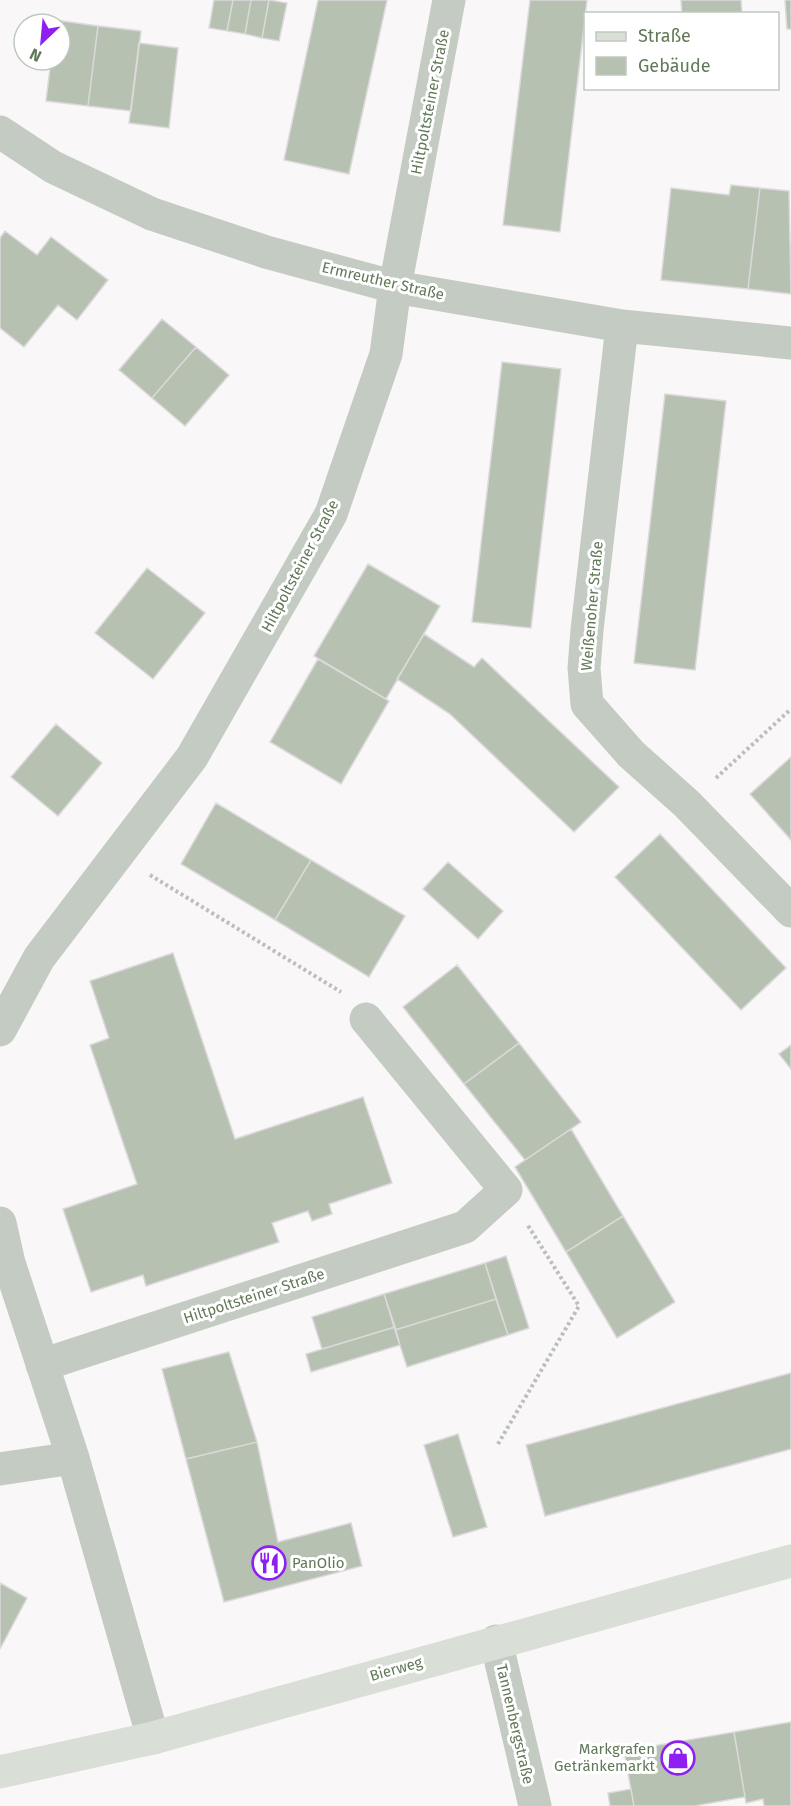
<svg xmlns="http://www.w3.org/2000/svg" width="791" height="1806" viewBox="0 0 791 1806" font-family="'Fira Sans',sans-serif">
  <style>
    .building { fill: #b6c1b2; stroke: #dcd9db; stroke-width: 1.5 }
    .lines { fill: none; stroke-linecap: round; stroke-linejoin: round }
    .path { stroke: #bac0b8; stroke-width: 4; stroke-dasharray: 3 3; stroke-linecap: butt }
    .minor { stroke: #c4cbc2; stroke-width: 33 }
    .major { stroke: #d9dfd6; stroke-width: 33 }
    .labels { text-anchor: middle; dominant-baseline: central; stroke-width: 6; stroke-linejoin: round; paint-order: stroke }
    .street-label { font-size: 15px; fill: #617959; stroke: #fff }
    .poi-label { font-size: 15px; fill: #617959; stroke: #fff; text-anchor: start }
  </style>
  <rect width="100%" height="100%" fill="#faf7f9"/>
  <!-- building -->
  <path class="building" d="M214,0H233L227,31L209,28Z
    M233,0H251L245,34L227,31Z
    M251,0H269L262,38L245,34Z
    M269,0L287,3L279,41L262,38Z
    M318,0H387L349,174L284,160Z
    M530,0H587L560,232L503,225Z
    M681,0H741L742,14H682Z
    M785,0H791V29H787Z
    M55,20L98,26L88,106L46,101L51,60H60V24H55Z
    M98,26L141,31L131,111L88,106Z
    M139,43L178,48L169,128L129,123Z
    M731,185L760,188L748,289L661,280L671,188L729,195Z
    M760,188L789,191L791,294L748,289Z
    M5,231L37,255L51,237L108,280L77,320L58,305L24,347L0,328V238Z
    M162,319L196,347L152,398L119,370Z
    M196,347L229,375L185,426L152,398Z
    M502,362L561,369L531,628L472,622Z
    M665,394L726,401L695,670L634,663Z
    M368,564L440,606L386,699L314,656Z
    M147,568L205,613L153,679L95,633Z
    M424,634L474,667L482,658L619,787L574,832L450,714L397,679Z
    M318,659L389,701L341,784L270,742Z
    M56,724L102,763L58,816L11,777Z
    M791,757V840L750,794Z
    M216,803L311,860L275,920L181,864Z
    M660,834L786,968L741,1010L615,877Z
    M311,860L405,916L369,977L275,920Z
    M448,862L503,911L478,939L423,889Z
    M173,953L235,1139L363,1097L392,1183L329,1204L332,1214L312,1221L308,1211L272,1223L279,1242L146,1286L143,1275L91,1292L63,1209L137,1184L90,1045L109,1038L90,981Z
    M457,965L519,1043L464,1084L403,1007Z
    M519,1043L581,1122L525,1160L464,1084Z
    M791,1045V1069L779,1054Z
    M571,1129L623,1216L566,1252L515,1167Z
    M623,1216L675,1302L617,1338L566,1252Z
    M506,1256L529,1328L508,1335L485,1263Z
    M485,1263L496,1299L395,1330L384,1294Z
    M384,1294L395,1327L322,1349L312,1317Z
    M496,1299L508,1335L407,1367L395,1330Z
    M395,1327L400,1345L311,1372L306,1354Z
    M229,1352L257,1442L186,1459L162,1369Z
    M791,1373V1449L545,1516L526,1445Z
    M458,1434L487,1527L453,1537L424,1445Z
    M257,1442L278,1542L351,1523L362,1566L224,1602L186,1459Z
    M0,1583L27,1598L0,1649Z
    M791,1722V1806H764L763,1799L746,1803L734,1732Z
    M734,1732L745,1797L694,1806H634L624,1751Z
    M631,1789L634,1806H610L608,1793Z"/>
  <g class="lines">
    <!-- path -->
    <path class="path" d="M716,778L791,709
      M150,875L341,992
      M498,1444L579,1306L527,1224"/>
    <!-- minor -->
    <path class="minor" d="M0,132L53,167L152,214L266,252L395,287L622,326L791,343
      M622,326L587,630L584,668L587,704L631,754L687,804L791,911
      M0,1030L39,958L192,757L331,514L386,354L395,287L449,0
      M0,1223L9,1263L73,1458L153,1738
      M42,1365L465,1227L506,1190L366,1019
      M0,1469L73,1458
      M496,1641L535,1806"/>
    <!-- major -->
    <path class="major" d="M0,1772L153,1738L791,1561"/>
  </g>
  <!-- icons -->
  <defs>
    <g id="restaurant-ring" transform="scale(1.725)"><circle r="9.5" fill="#fff" stroke="#8f1ef3" stroke-width="1.5"/><path d="M-5-6h1v4h1v-4h1v4h1v-4h1v5L-1.5 .5V6h-2V.5L-5-1ZM5-6V6H3V1.5H1.5Q1.5-4 5-6Z" fill="#8f1ef3"/></g>
    <g id="shop-ring" transform="scale(1.725)"><circle r="9.5" fill="#fff" stroke="#8f1ef3" stroke-width="1.5"/><path d="M-5-2.5h2.3a2.7 3.5 0 0 1 5.4 0H5L5.5 6h-11ZM-1.5-2.5h3a1.5 2.3 0 0 0-3 0Z" fill="#8f1ef3"/></g>
  </defs>
  <g fill-rule="evenodd">
    <use href="#restaurant-ring" x="269" y="1563"/>
    <use href="#shop-ring" x="678" y="1758"/>
  </g>
  <g class="labels">
    <!-- street labels -->
    <g class="street-label">
      <text transform="translate(430 102) rotate(-79)">Hiltpoltsteiner Straße</text>
      <text transform="translate(383 281) rotate(13)">Ermreuther Straße</text>
      <text transform="translate(300 566) rotate(-62)">Hiltpoltsteiner Straße</text>
      <text transform="translate(592 606) rotate(-85)">Weißenoher Straße</text>
      <text transform="translate(254 1296) rotate(-18)">Hiltpoltsteiner Straße</text>
      <text transform="translate(396 1669) rotate(-16)">Bierweg</text>
      <text transform="translate(515 1724) rotate(77)">Tannenbergstraße</text>
    </g>
    <!-- poi labels -->
    <g class="poi-label">
      <text x="292" y="1563">PanOlio</text>
      <text x="655" y="1749" text-anchor="end">Markgrafen<tspan x="655" dy="17">Getränkemarkt</tspan></text>
    </g>
  </g>
  <!-- legend -->
  <rect x="584" y="12" width="195" height="78" fill="#ffffff" stroke="#c0c9bd" stroke-width="1.5"/>
  <rect x="596" y="32" width="30" height="9" fill="#d9dfd6" stroke="#c0c9bd" stroke-width="1.5"/>
  <text x="638" y="42" font-size="18" fill="#617959">Straße</text>
  <rect x="596" y="57" width="30" height="18" fill="#b6c1b2" stroke="#c0c9bd" stroke-width="1.5"/>
  <text x="638" y="72" font-size="18" fill="#617959">Gebäude</text>
  <!-- north arrow -->
  <g transform="translate(42 42) rotate(206)"><circle r="28" fill="#ffffff" stroke="#c0c9bd" stroke-width="1.5"/>
  <path d="M0-4.5L10 22L0 15L-10 22Z" fill="#8f1ef3"/>
  <text y="-9" font-size="16" font-weight="bold" text-anchor="middle" fill="#617959">N</text>
  </g>
</svg>
